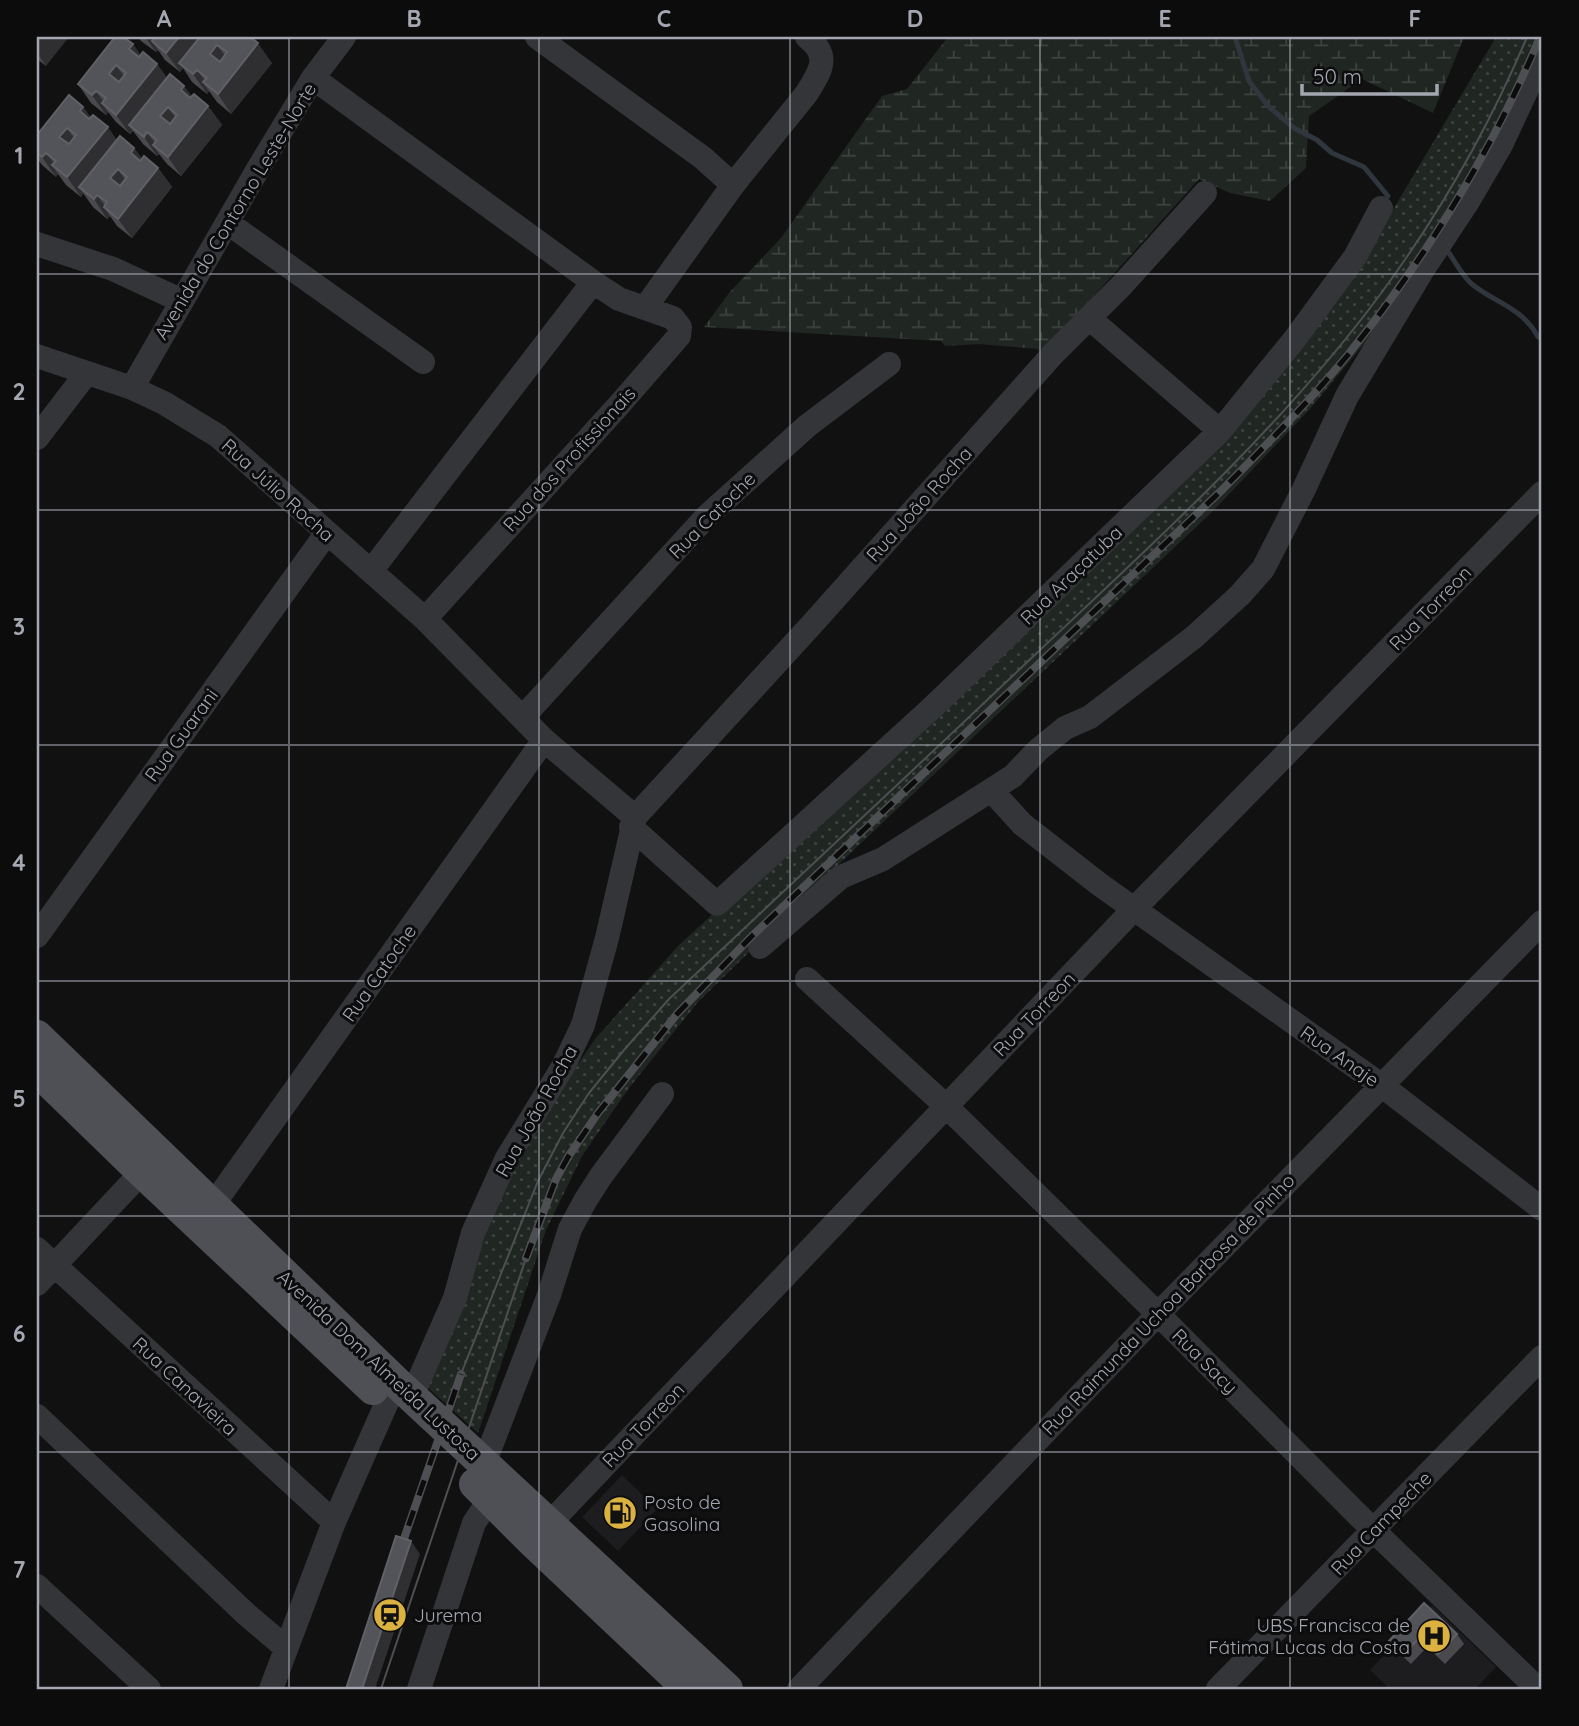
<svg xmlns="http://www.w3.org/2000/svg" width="1579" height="1726" viewBox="0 0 1579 1726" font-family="Quicksand,sans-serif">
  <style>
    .built { fill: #1d1d1f }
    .grass { fill: url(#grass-dots) }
    .wetland { fill: url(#wetland-marsh) }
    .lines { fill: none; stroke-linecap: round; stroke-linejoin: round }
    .stream { stroke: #30363d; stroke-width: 5 }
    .minor { stroke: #343539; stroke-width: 24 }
    .major { stroke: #4f5055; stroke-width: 32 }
    .tram { stroke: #4e4f53; stroke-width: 2 }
    .rail-casing { stroke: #4e4f53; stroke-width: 8 }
    .rail { stroke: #0c0c0d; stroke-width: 5; stroke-dasharray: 16; stroke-linecap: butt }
    .wall { fill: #4a4a4e }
    .shaded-wall { fill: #2f2f32 }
    .building { fill: #535459; stroke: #606167; stroke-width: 2; fill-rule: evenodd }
    .grid { fill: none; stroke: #a4a7b1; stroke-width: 2; stroke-opacity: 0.55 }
    .labels { text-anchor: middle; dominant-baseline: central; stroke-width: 6; stroke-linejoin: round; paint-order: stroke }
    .street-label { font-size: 19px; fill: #a4a7b1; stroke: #0c0c0d }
    .poi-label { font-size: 19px; fill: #a4a7b1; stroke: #0c0c0d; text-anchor: start }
    .neatline { fill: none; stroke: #a4a7b1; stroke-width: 2.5 }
    .grid-label { font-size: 23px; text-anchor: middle; font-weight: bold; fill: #a4a7b1 }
  </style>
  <defs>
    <pattern id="grass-dots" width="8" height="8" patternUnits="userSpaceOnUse" patternTransform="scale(1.75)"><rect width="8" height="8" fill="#202621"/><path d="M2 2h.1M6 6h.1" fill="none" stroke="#3d433f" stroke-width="1.8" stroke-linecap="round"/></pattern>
    <pattern id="wetland-marsh" width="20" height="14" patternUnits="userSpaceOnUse" patternTransform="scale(1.75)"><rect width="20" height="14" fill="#202621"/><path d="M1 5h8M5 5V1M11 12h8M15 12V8" fill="none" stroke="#3d433f"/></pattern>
  </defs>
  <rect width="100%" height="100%" fill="#111112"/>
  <!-- built -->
  <path class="built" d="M622,1475L657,1509L618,1551L582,1517Z
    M1432,1605L1496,1667L1475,1689H1390L1370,1670Z"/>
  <!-- grass -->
  <path class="grass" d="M1496,37H1542V51L1384,320L1309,410L1212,512L840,863L698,1002L629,1088L582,1156L546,1230L478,1433L428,1388L487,1225L505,1184L558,1094L595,1039L678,946L1091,566L1385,223Z"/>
  <!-- wetland -->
  <path class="wetland" d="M948,37H1464L1433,113L1362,79L1309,116L1306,168L1270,201L1230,193L1199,179L1040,356L1038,349L979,344L945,346L941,341L704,327L729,293L781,238L882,96L907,89Z"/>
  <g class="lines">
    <!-- stream -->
    <path class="stream" d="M1235,37L1249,81L1269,107L1294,128L1317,140L1332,153L1364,167L1388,196
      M1449,253C1456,263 1463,277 1473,285C1496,303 1524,309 1538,337L1542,338"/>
    <!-- minor -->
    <path class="minor" d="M537,37L703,158L733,185
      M313,78L593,282L619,299L673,318L680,327L679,336L619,405L425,619
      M228,223L423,362
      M37,244L113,269L182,301
      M645,308L733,185L807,93C821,70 831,56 807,37
      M1089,318L1220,431
      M37,356L132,388L164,403L218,436L425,619L544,740L635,817
      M132,388L258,169L313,78L344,37
      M37,438L86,374
      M371,571L593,282
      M523,717L706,517L807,426L889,364
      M992,791L1022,824L1099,884L1381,1085L1542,1209
      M631,827L717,904L934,706L1220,431L1294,340L1355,257L1381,208
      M37,936L326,534
      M760,947L841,877L883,859L1013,776L1038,750L1065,728L1090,717L1194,637L1240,595L1263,569L1304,489L1347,396L1422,271L1467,203L1501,145L1542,57
      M807,979L946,1106L1158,1314L1374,1531L1538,1689
      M213,1205L544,740
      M37,1249L334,1522
      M37,1284L142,1172
      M412,1396L455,1298L473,1233L507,1158L564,1065L583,1025L607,938L635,817L814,622L1053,354L1123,284L1205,193
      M37,1416L245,1613L286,1648
      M477,1478L484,1464L549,1295L570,1229L585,1201L601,1176L662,1094
      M536,1534L548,1525L1133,910L1542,493
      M37,1586L149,1689
      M271,1689L334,1522L387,1402L398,1384
      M419,1689L474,1523L498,1486
      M799,1689L1158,1314L1542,922
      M1218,1689L1542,1357"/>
    <!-- major -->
    <path class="major" d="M37,1036L398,1384L727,1689
      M37,1070L142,1172L373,1389
      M475,1484L530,1539L689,1689"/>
    <!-- tram -->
    <path class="tram" d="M461,1374L538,1181L563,1133L589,1093L624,1050L669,999C792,883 917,767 1040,650C1160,537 1284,425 1382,292C1440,213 1489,127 1527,37
      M381,1689L526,1258"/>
    <!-- rail casing -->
    <g class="rail-casing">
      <path id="rail" d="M526,1258L556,1179L568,1157L598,1113L677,1014L751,937L1223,489C1265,446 1308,403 1347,356C1425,259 1492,152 1540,37
        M398,1556L461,1374"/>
    </g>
    <!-- rail -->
    <use href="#rail" class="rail"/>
  </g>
  <!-- wall -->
  <path class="wall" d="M37,37L46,66L37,59Z
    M138,37H250L272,63L231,114L217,102L209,91L207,94L192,82L183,68L180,72L165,60L158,50L156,52L141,41Z
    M133,44L140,55L157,64L167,78L184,86L192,97L208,106L222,125L181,176L167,164L159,154L157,156L143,144L133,131L130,134L116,122L108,112L106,115L91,103L78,84Z
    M83,107L91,118L117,140L134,148L142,159L158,168L172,187L132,238L117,226L110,216L107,219L93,207L83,193L81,197L66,185L58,174L56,177L42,165L37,158V135Z
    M1457,1634L1464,1644L1445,1664L1427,1647L1411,1664L1396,1650L1389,1641Z"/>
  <!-- shaded-wall -->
  <path class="shaded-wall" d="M40,37H69L46,66L37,53V41Z
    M145,37H152L159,46L152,41L158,50L156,52Z
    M179,37H208L179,63L183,68L180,72L166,53Z
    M258,43L272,63L231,114L218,94Z
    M133,44L147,64L129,49Z
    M217,45L231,64L223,73L210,54Z
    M157,64L171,84L129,125L133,131L130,134L116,115Z
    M116,65L130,85L123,94L109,74Z
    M197,70L210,88L203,82L209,91L207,94L193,74Z
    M184,86L198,105L181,90Z
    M96,91L108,108L102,103L108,112L106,115L92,95Z
    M208,106L222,125L181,176L168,157Z
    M83,107L97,126L80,111Z
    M168,107L181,126L174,135L160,116Z
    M108,127L121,146L79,187L83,193L81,197L67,177Z
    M67,128L80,147L73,156L59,137Z
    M147,132L160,150L153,145L159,154L157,156L144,137Z
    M134,148L148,168L131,153Z
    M46,153L59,170L52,165L58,174L56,177L42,157Z
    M158,168L172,187L132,238L118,219Z
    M118,169L131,189L124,198L110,178Z
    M97,195L109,211L104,207L110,216L107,219L94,199Z
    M411,1541L420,1554L375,1689H362Z"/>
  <!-- building -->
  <path class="building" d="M115,37H123L133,44L129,49L139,57L143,52L157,64L116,115L102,103L106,98L96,91L92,95L78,84ZM116,65L126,73L119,82L109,74Z
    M155,37H179L166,53L152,41Z
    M200,37H250L258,43L218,94L203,82L207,78L197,70L193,74L179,63ZM217,45L227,52L220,62L210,54Z
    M170,74L184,86L181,90L190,98L194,94L208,106L168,157L153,145L157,140L147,132L144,137L129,125ZM168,107L177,115L170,124L160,116Z
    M69,95L83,107L80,111L89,119L93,115L108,127L67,177L52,165L56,161L46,153L42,157L37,153V135ZM67,128L76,135L69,144L59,137Z
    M120,136L134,148L131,153L140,161L144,156L158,168L118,219L104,207L107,202L97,195L94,199L79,187ZM118,169L127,177L120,186L110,178Z
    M396,1536L411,1541L362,1689H346Z
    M1424,1603L1457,1634L1438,1654L1420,1637L1404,1654L1389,1641Z"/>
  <!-- grid -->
  <path class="grid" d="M289,37V1689M539,37V1689M790,37V1689M1040,37V1689M1290,37V1689M37,274H1542M37,510H1542M37,745H1542M37,981H1542M37,1216H1542M37,1452H1542"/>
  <!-- icons -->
  <defs>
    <g id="fuel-disc" transform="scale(1.75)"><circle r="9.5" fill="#dbb140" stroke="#0c0c0d"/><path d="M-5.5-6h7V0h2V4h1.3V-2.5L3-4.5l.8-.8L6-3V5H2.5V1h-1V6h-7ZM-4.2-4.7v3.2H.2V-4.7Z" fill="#111"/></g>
    <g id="station-disc" transform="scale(1.75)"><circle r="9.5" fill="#dbb140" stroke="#0c0c0d"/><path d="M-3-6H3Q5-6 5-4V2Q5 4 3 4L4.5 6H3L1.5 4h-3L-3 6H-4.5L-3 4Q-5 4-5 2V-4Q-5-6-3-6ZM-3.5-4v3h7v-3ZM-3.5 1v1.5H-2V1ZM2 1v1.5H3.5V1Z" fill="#111"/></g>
    <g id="hospital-disc" transform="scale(1.75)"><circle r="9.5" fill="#dbb140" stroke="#0c0c0d"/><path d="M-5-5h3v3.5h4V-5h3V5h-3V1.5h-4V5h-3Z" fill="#111"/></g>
  </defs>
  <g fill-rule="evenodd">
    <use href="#fuel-disc" x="620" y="1513"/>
    <use href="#station-disc" x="390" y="1615"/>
    <use href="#hospital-disc" x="1434" y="1636"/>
  </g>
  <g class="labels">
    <!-- street labels -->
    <g class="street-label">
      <text transform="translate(235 211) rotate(-59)">Avenida do Contorno Leste-Norte</text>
      <text transform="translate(569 459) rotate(-48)">Rua dos Profissionais</text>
      <text transform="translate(278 490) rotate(42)">Rua Júlio Rocha</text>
      <text transform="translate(919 504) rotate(-48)">Rua João Rocha</text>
      <text transform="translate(712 515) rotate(-45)">Rua Catoche</text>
      <text transform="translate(1071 575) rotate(-44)">Rua Araçatuba</text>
      <text transform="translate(1430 608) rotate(-46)">Rua Torreon</text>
      <text transform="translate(181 735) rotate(-54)">Rua Guarani</text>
      <text transform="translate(379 973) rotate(-55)">Rua Catoche</text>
      <text transform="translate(1034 1014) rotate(-46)">Rua Torreon</text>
      <text transform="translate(1340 1056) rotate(35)">Rua Anaje</text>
      <text transform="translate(536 1111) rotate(-61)">Rua João Rocha</text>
      <text transform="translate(1168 1304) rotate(-46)">Rua Raimunda Uchoa Barbosa de Pinho</text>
      <text transform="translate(1205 1361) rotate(45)">Rua Sacy</text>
      <text transform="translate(379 1365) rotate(43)">Avenida Dom Almeida Lustosa</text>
      <text transform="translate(185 1386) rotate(43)">Rua Canavieira</text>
      <text transform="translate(643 1425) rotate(-46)">Rua Torreon</text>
      <text transform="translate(1381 1523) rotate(-46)">Rua Campeche</text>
    </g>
    <!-- poi labels -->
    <g class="poi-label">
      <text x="644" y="1502">Posto de<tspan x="644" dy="22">Gasolina</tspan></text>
      <text x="414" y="1615">Jurema</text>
      <text x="1410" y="1625" text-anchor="end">UBS Francisca de<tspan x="1410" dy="22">Fátima Lucas da Costa</tspan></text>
    </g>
  </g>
  <!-- border -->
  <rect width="1579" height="1726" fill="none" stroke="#0c0c0d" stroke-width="77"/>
  <!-- scale -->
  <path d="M1302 84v10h135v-10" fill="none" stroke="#a4a7b1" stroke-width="3.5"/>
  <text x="1313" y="84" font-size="21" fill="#a4a7b1" stroke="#0c0c0d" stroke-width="5" paint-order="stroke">50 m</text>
  <rect x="38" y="38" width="1502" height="1650" class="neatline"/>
  <g class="grid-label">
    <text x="164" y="27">A</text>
    <text x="414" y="27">B</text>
    <text x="664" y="27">C</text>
    <text x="915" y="27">D</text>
    <text x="1165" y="27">E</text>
    <text x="1415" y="27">F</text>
    <text x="19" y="164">1</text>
    <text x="19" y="400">2</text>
    <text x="19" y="635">3</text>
    <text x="19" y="871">4</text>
    <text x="19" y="1107">5</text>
    <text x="19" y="1342">6</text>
    <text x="19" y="1578">7</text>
  </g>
</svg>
